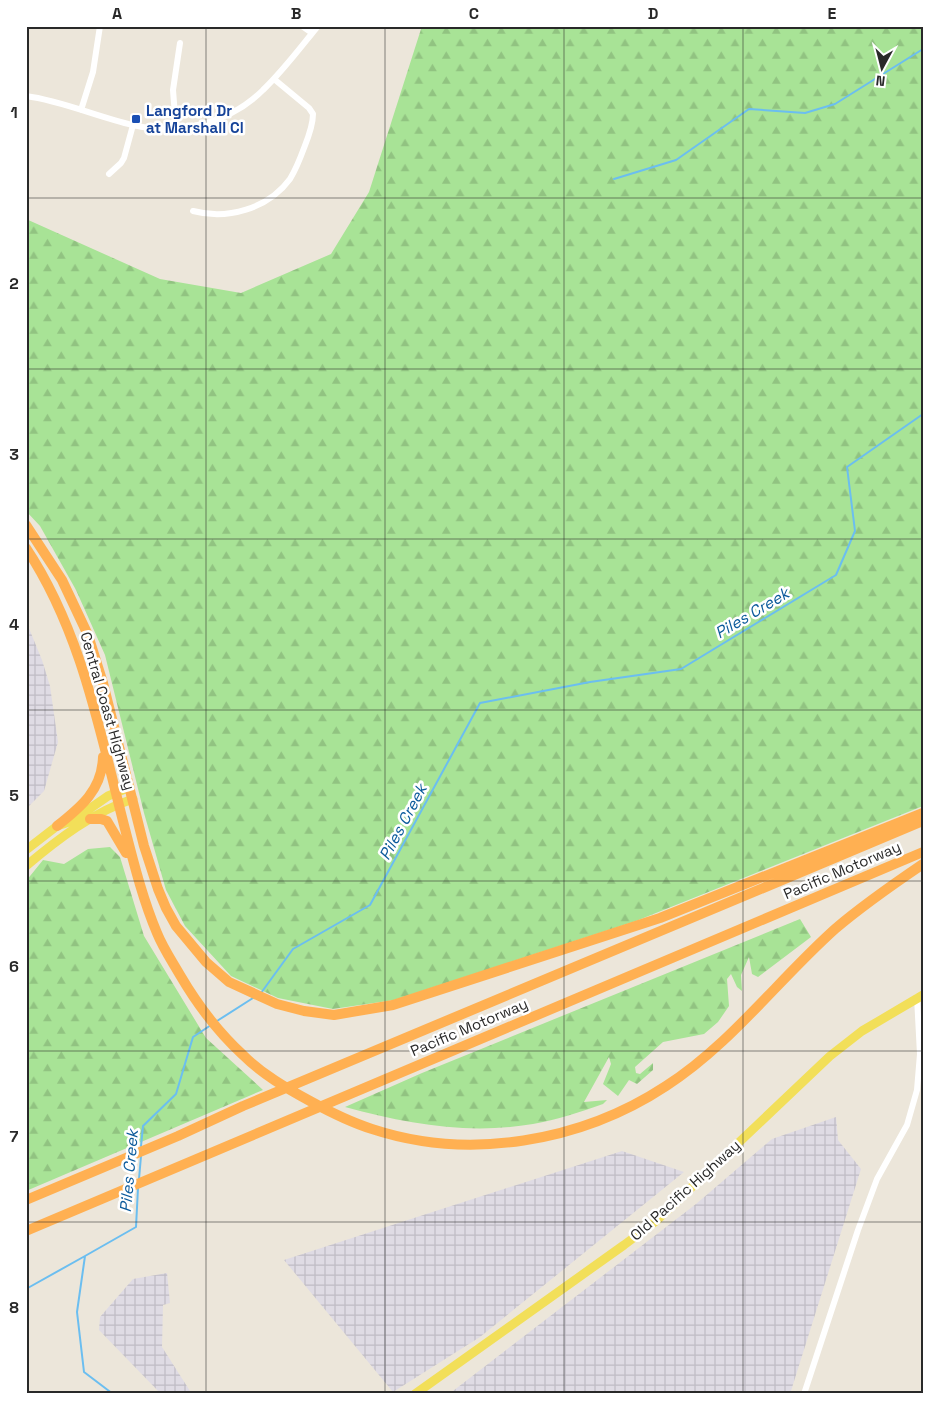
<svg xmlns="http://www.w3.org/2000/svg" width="949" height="1420" viewBox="0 0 949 1420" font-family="'Space Grotesk',sans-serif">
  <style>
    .industrial { fill: url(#industrial-grid) }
    .forest { fill: url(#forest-firs) }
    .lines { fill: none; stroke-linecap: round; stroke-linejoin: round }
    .stream { stroke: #6bbef0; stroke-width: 2 }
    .minor { stroke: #fff; stroke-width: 6 }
    .major { stroke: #f2df59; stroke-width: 9 }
    .highway { stroke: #ffb052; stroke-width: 10 }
    .grid { fill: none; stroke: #292929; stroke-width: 1; stroke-opacity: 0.55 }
    .transit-dot { fill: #1a4fb4; stroke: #fff; stroke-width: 2 }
    .labels { text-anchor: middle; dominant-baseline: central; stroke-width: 5; stroke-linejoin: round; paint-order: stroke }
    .transit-label { font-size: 15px; font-weight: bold; fill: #164399; stroke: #fff; text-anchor: start }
    .street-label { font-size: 15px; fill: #292929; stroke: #fff }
    .water-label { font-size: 16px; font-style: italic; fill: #0b5a9b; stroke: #fff }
    .neatline { fill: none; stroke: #292929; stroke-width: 2 }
    .grid-label { font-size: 16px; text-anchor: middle; font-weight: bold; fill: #292929 }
  </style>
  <defs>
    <pattern id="industrial-grid" width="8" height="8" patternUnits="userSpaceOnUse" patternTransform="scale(1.25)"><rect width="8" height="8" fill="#dfdbe4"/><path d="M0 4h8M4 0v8" fill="none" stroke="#bfbcc4"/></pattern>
    <pattern id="forest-firs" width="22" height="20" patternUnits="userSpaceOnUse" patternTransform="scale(1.25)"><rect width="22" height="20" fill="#a8e396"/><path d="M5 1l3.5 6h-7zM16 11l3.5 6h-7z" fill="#91c381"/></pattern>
  </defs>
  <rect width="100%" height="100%" fill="#ece6da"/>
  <!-- industrial -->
  <path class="industrial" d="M26,621L42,660L50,686L58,742L44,791L26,809Z
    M836,1117L838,1140L861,1169L790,1394H449L696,1204L772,1139Z
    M622,1151L684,1172L480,1337L393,1392L284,1260Z
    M167,1273L170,1303L163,1305L162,1347L190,1391L188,1394H161L99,1330L100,1317L133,1279Z"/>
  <!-- forest -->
  <path class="forest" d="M422,26H923V806L636,921L394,1000L333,1009L278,998L231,976L185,926L166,890L144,813L105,655L76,590L40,526L26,511V219L160,279L241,293L331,254L369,192Z
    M110,847L120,857L144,936L206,1038L263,1090L26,1191V881L43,860L64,864L88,849Z
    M800,919L811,937L758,977L752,974L749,957L741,975L742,991L737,987L731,974L727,979L729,1006L718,1022L704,1034L663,1042L635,1067L636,1073L640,1074L653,1063V1070L637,1084L629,1080L618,1096L603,1084L611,1064L609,1057L584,1102L607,1100L603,1104C580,1112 557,1120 533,1124C468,1135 408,1124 345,1107L422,1073Z"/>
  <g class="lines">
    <!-- stream -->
    <path class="stream" d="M614,179L676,160L749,109L805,113L835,104L923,49
      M261,993L293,949L370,905L480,703L590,682L681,669L836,575L855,531L847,467L923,414
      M217,1021L253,998
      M141,1146L143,1126L176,1094L193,1037L211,1025
      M139,1179L141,1156
      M26,1289L85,1256
      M113,1394L84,1372L77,1312L85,1256L136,1227L138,1188"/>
    <!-- minor -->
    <path class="minor" d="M302,26L312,33
      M26,96C63,101 97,117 133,125C178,136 230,123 263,90C283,71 300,48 318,26
      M81,110L93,72L100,26
      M176,129L173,90L180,43
      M109,174L121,163L124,158L133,125
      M193,211C227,220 268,209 290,179C296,169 300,159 304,148C308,138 313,126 313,114L309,108L274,79
      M804,1394L858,1230L877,1179L907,1125L917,1090L920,1054L917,997"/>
    <!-- major -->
    <path class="major" d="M26,850L57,826L72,821L108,796L130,787
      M26,866C58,839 93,812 133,799
      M415,1394L624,1245L656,1221L830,1056L862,1031L923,995"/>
    <!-- highway -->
    <path class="highway" d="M26,525L62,580L88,635L103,683L144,846L158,889L166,908L176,926L206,962L229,982L277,1004L304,1011L334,1015L393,1005L660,918L923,813
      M26,548C82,632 100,733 125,829C134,864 143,900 157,933C163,948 172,961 180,975C197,1004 218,1032 243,1055C262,1074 286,1088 310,1101C330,1112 350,1122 372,1129C469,1161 581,1142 666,1086C730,1045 778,980 835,929C863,905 892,885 923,864
      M90,819H101L107,821L126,853
      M57,826C81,807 102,790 103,757
      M26,1200L178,1136L243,1106L923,821
      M26,1231L923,852"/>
  </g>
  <!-- grid -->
  <path class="grid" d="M206,26V1394M385,26V1394M564,26V1394M743,26V1394M26,198H923M26,369H923M26,539H923M26,710H923M26,881H923M26,1051H923M26,1222H923"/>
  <!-- markers -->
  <rect class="transit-dot" x="131" y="114" width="10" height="10" rx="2.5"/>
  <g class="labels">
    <!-- transit labels -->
    <g class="transit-label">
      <text x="146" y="110">Langford Dr<tspan x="146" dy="17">at Marshall Cl</tspan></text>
    </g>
    <!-- street labels -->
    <g class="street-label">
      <text transform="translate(108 711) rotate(74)">Central Coast Highway</text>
      <text transform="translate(842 870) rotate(-23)">Pacific Motorway</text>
      <text transform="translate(469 1027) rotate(-23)">Pacific Motorway</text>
      <text transform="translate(685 1190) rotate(-42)">Old Pacific Highway</text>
    </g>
    <!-- water labels -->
    <g class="water-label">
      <text transform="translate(752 613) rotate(-31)">Piles Creek</text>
      <text transform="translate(403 822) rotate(-62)">Piles Creek</text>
      <text transform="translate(129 1171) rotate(-85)">Piles Creek</text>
    </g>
  </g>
  <!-- border -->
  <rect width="949" height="1420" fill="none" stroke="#ffffff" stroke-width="55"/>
  <!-- north arrow -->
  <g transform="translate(882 68) rotate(187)" stroke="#ffffff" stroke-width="4" paint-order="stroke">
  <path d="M0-4L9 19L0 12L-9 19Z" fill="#292929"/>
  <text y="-8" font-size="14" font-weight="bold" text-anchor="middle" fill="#292929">N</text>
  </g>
  <rect x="28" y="28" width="894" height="1364" class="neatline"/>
  <g class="grid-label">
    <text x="117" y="19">A</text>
    <text x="296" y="19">B</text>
    <text x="474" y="19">C</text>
    <text x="653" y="19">D</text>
    <text x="832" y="19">E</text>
    <text x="14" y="118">1</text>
    <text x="14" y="289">2</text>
    <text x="14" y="460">3</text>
    <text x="14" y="630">4</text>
    <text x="14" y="801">5</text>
    <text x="14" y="972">6</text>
    <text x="14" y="1142">7</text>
    <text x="14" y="1313">8</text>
  </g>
</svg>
